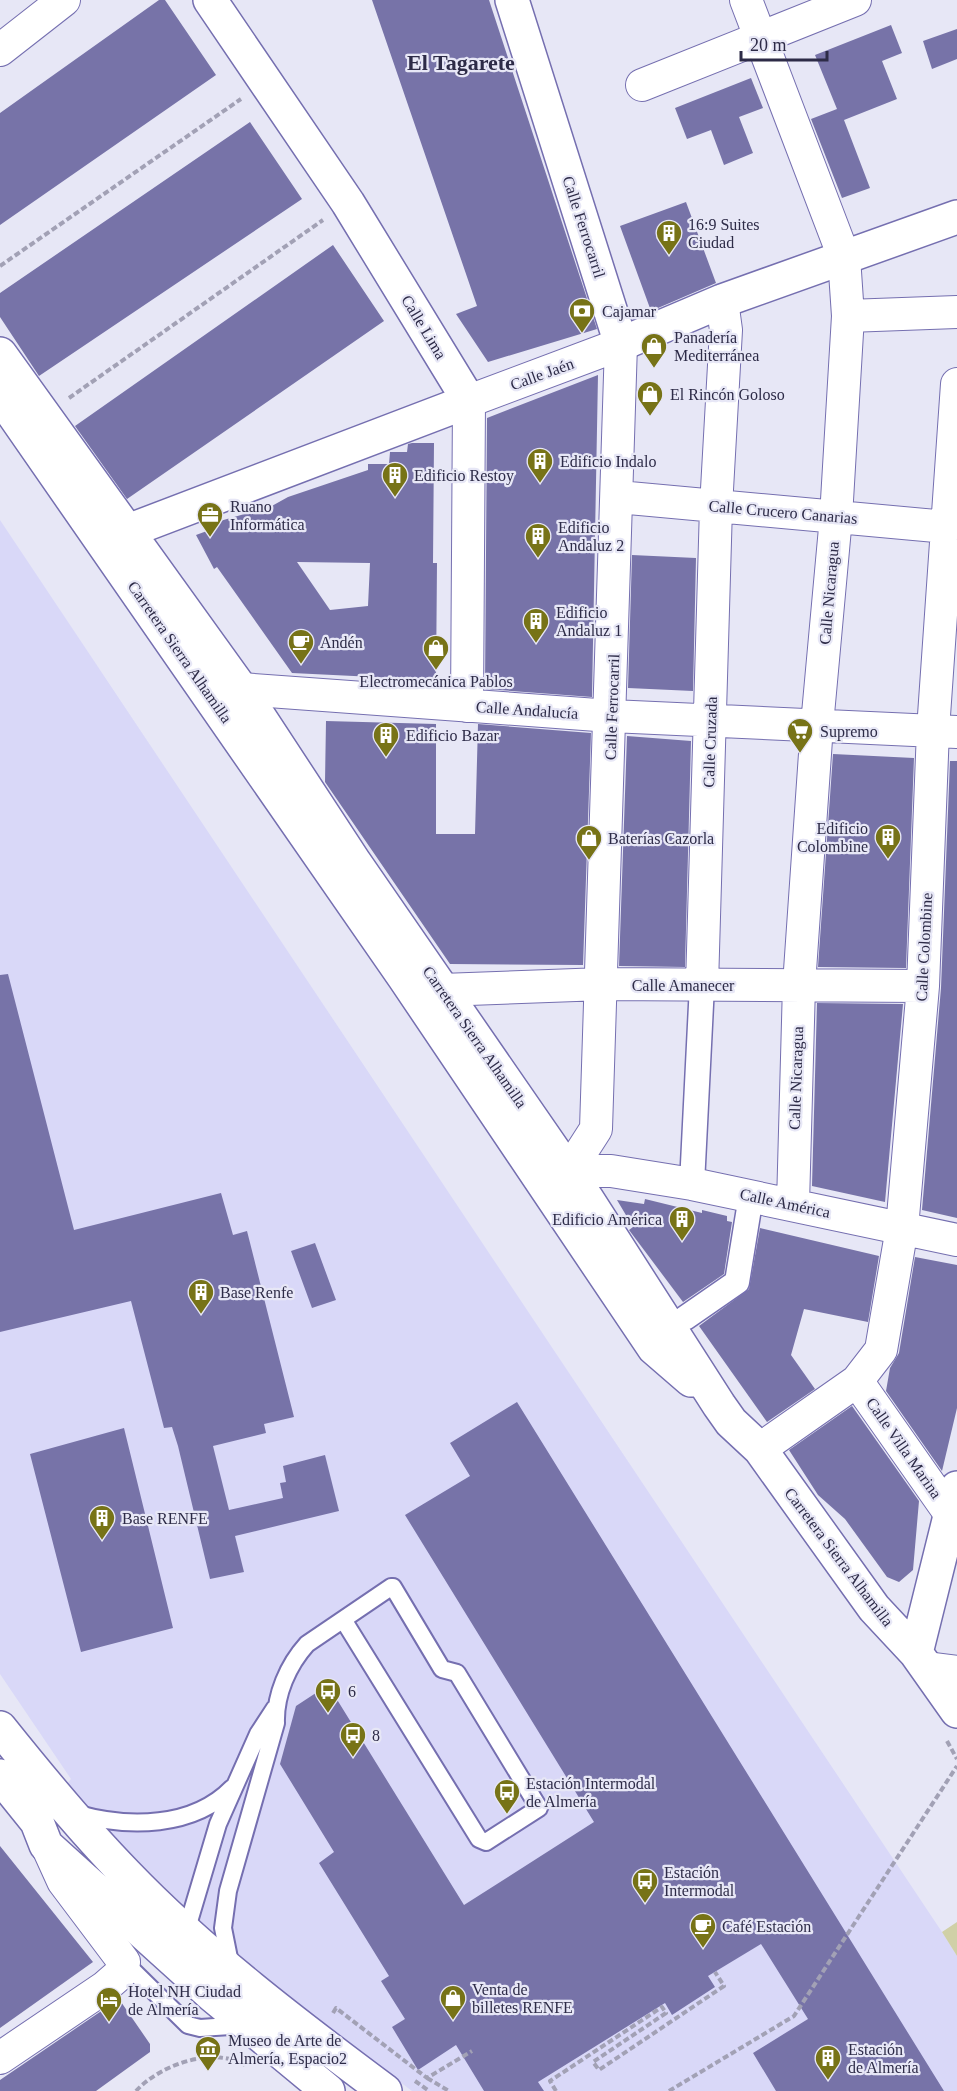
<svg xmlns="http://www.w3.org/2000/svg" width="957" height="2091" viewBox="0 0 957 2091" font-family="Georgia,serif">
  <style>
    .built { fill: #d9d8f8 }
    .green { fill: #d0d0a7 }
    .building { fill: #7773a8; fill-rule: evenodd }
    .lines { fill: none; stroke-linecap: round; stroke-linejoin: round }
    .service-casing { stroke: #756fb0; stroke-width: 20 }
    .pedestrian-casing { stroke: #756fb0; stroke-width: 27 }
    .minor-casing { stroke: #756fb0; stroke-width: 34 }
    .secondary-casing { stroke: #756fb0; stroke-width: 36 }
    .primary-casing { stroke: #756fb0; stroke-width: 36 }
    .path { stroke: #a2a1b5; stroke-width: 4; stroke-dasharray: 6 3; stroke-linecap: butt }
    .service { stroke: #fff; stroke-width: 16 }
    .pedestrian { stroke: #fff; stroke-width: 24 }
    .minor { stroke: #fff; stroke-width: 32 }
    .secondary { stroke: #fff; stroke-width: 33 }
    .primary { stroke: #fff; stroke-width: 33 }
    .labels { text-anchor: middle; dominant-baseline: central; stroke-width: 4.5; stroke-linejoin: round; paint-order: stroke }
    .poi-label { font-size: 16px; fill: #2d2b47; stroke: #e7e7f6; text-anchor: start }
    .street-label { font-size: 16px; fill: #2d2b47; stroke: #e7e7f6 }
    .district-label { font-size: 22px; font-weight: bold; fill: #2d2b47; stroke: #e7e7f6 }
  </style>
  <rect width="100%" height="100%" fill="#e7e7f6"/>
  <!-- built -->
  <path class="built" d="M0,520L942,1932L957,1956V2091H412L248,1967L112,1837L67,1784L71,1779L0,1674Z"/>
  <!-- green -->
  <path class="green" d="M957,1922V1956L942,1932Z"/>
  <!-- building -->
  <path class="building" d="M159,0H165L216,75L0,225V113Z
    M372,0H489L597,329L488,362L456,314L477,306Z
    M891,25L902,53L882,61L897,99L844,120L870,188L842,198L811,119L837,109L815,55Z
    M957,29V59L932,69L923,41Z
    M751,78L763,108L739,117L753,153L724,165L711,130L687,139L675,108Z
    M250,122L302,199L39,376L0,317V293Z
    M686,202L716,283L651,311L620,226Z
    M333,245L384,321L127,499L75,426Z
    M598,375L592,697L485,689L487,418Z
    M412,443H434L433,563H437L436,680L292,673L217,567L214,569L196,535L215,528L213,523L248,513L269,503L270,507L288,497L368,470V464H389L390,452H407L408,444ZM297,562L370,563L368,606L330,610Z
    M632,555L696,558L693,691L628,688Z
    M326,721L436,724V834H475L478,724L591,733L583,965L450,964L325,782Z
    M627,736L691,741L685,967L619,966Z
    M833,754L914,758L906,968L818,967Z
    M950,761H957V1218L922,1210L941,988Z
    M8,974L74,1230L221,1193L233,1235L247,1231L294,1417L264,1424L266,1433L213,1446L229,1510L283,1498L280,1483L286,1482L283,1466L325,1455L339,1511L235,1536L244,1572L210,1579L178,1446L172,1427L164,1428L131,1301L0,1332V975Z
    M817,1003L903,1004L885,1202L812,1186Z
    M645,1199L702,1213V1210L727,1216V1221L732,1222L724,1274L683,1302L629,1230L633,1227L617,1200L644,1204Z
    M760,1228L879,1256L868,1322L804,1309L791,1355L815,1389L767,1422L699,1326L749,1289Z
    M315,1243L336,1300L312,1308L291,1251Z
    M915,1257L957,1265V1408L942,1471L886,1391L890,1368L899,1353Z
    M517,1402L944,2091H776L753,2053L808,2019L761,1944L708,1976L715,1987L672,2015L665,2003L538,2082L544,2091H484L456,2045L418,2070L392,2027L405,2019L381,1981L389,1976L319,1863L334,1852L280,1764L296,1706L328,1685L464,1905L594,1822L405,1515L470,1476L450,1443Z
    M852,1406L919,1501L913,1570L899,1582L887,1577L845,1519L818,1495L789,1450Z
    M124,1428L173,1628L81,1652L30,1454Z
    M0,1846L93,1962L0,2028Z
    M119,1999L150,2044V2052L96,2091H0V2080Z"/>
  <g class="lines">
    <!-- service casing -->
    <g class="service-casing">
      <path id="service" d="M78,1814C128,1828 193,1828 232,1788
        M185,1935L218,1824L258,1734L275,1708
        M124,1962L188,2025L200,2028L246,2025
        M230,1963L223,1928L228,1891L276,1723C275,1695 288,1665 307,1644L391,1587H393L442,1669L457,1673L539,1808L486,1842L479,1839L344,1621"/>
    </g>
    <!-- pedestrian casing -->
    <g class="pedestrian-casing">
      <path id="pedestrian" d="M692,1184L702,985
        M685,1318L737,1282L751,1196"/>
    </g>
    <!-- minor casing -->
    <g class="minor-casing">
      <path id="minor" d="M746,0L844,257L848,316L836,517L817,725L799,985L793,1204
        M0,50L64,0
        M642,85L855,0
        M848,316L957,312
        M618,497L947,527
        M241,689L611,716L957,732
        M467,706L469,401L621,344L596,1129L569,1171
        M702,985L716,507L726,330L722,301
        M442,990L603,984L923,986
        M569,1171H611L692,1184L957,1240
        M857,1381L951,1515
        M760,1449L857,1381L881,1350L902,1228L923,986L933,730L957,384
        M927,1668L957,1672
        M0,2058L105,1987L121,1973L124,1962L63,1881L48,1848"/>
    </g>
    <!-- secondary casing -->
    <g class="secondary-casing">
      <path id="secondary" d="M512,0L621,344L722,301L957,217
        M0,354L241,689L355,863L587,1199L719,1405L731,1422L760,1449L874,1608L916,1653L957,1711
        M0,395L404,977L654,1348L691,1380
        M128,531L469,401L348,203L210,0
        M916,1653L957,1488"/>
    </g>
    <!-- primary casing -->
    <g class="primary-casing">
      <path id="primary" d="M0,1728C40,1778 81,1828 126,1874C204,1955 295,2024 385,2091
        M0,1776L37,1822L46,1845L212,1995L328,2091"/>
    </g>
    <!-- path -->
    <path class="path" d="M0,266L241,99
      M69,398L323,220
      M947,1741L957,1759
      M333,2013L336,2008L427,2078L472,2051
      M427,2078L449,2091
      M415,2081L429,2091
      M136,2091C160,2065 212,2046 245,2065
      M556,2091L550,2081L662,2007L666,2013L593,2062L599,2070L724,1986L715,1972
      M669,2091L794,2016L957,1766"/>
    <!-- service -->
    <use href="#service" class="service"/>
    <!-- pedestrian -->
    <use href="#pedestrian" class="pedestrian"/>
    <!-- minor -->
    <use href="#minor" class="minor"/>
    <!-- secondary -->
    <use href="#secondary" class="secondary"/>
    <!-- primary -->
    <use href="#primary" class="primary"/>
  </g>
  <!-- icons -->
  <defs>
    <g id="building-pin" transform="scale(1.35)"><path d="M0 17L-7.5 6A9.5 9.5 0 1 1 7.5 6Z" fill="#777317" stroke="#e7e7f6"/><path d="M-4-6H4V6H1V3H-1V6H-4ZM-2.5-4.3h1.7v1.8h-1.7ZM.8-4.3h1.7v1.8H.8ZM-2.5-1h1.7V.8h-1.7ZM.8-1h1.7V.8H.8Z" fill="#fff"/></g>
    <g id="bank-pin" transform="scale(1.35)"><path d="M0 17L-7.5 6A9.5 9.5 0 1 1 7.5 6Z" fill="#777317" stroke="#e7e7f6"/><path d="M-6-4H6V4H-6ZM0-2.3a2.3 2.3 0 1 0 0 4.6a2.3 2.3 0 1 0 0-4.6Z" fill="#fff"/></g>
    <g id="shop-pin" transform="scale(1.35)"><path d="M0 17L-7.5 6A9.5 9.5 0 1 1 7.5 6Z" fill="#777317" stroke="#e7e7f6"/><path d="M-5-2.5h2.3a2.7 3.5 0 0 1 5.4 0H5L5.5 6h-11ZM-1.5-2.5h3a1.5 2.3 0 0 0-3 0Z" fill="#fff"/></g>
    <g id="office-pin" transform="scale(1.35)"><path d="M0 17L-7.5 6A9.5 9.5 0 1 1 7.5 6Z" fill="#777317" stroke="#e7e7f6"/><path d="M-6-3h4V-5.5h4V-3h4V5H-6ZM-1-4.5V-3h2v-1.5ZM-6 0V1H6V0Z" fill="#fff"/></g>
    <g id="cafe-pin" transform="scale(1.35)"><path d="M0 17L-7.5 6A9.5 9.5 0 1 1 7.5 6Z" fill="#777317" stroke="#e7e7f6"/><path d="M-5.5-4.5H6V0H3Q3 3.5 0 3.5H-2.5Q-5.5 3.5-5.5 0ZM3-3.2v2h1.7v-2ZM-6 4.5H4V6H-6Z" fill="#fff"/></g>
    <g id="supermarket-pin" transform="scale(1.35)"><path d="M0 17L-7.5 6A9.5 9.5 0 1 1 7.5 6Z" fill="#777317" stroke="#e7e7f6"/><path d="M-6-5.5h2.5l.6 2H6L4.5 2H-2.5L-4.4-4H-6ZM-1.5 3.2a1.3 1.3 0 1 0 .1 0ZM3 3.2a1.3 1.3 0 1 0 .1 0Z" fill="#fff"/></g>
    <g id="bus-pin" transform="scale(1.35)"><path d="M0 17L-7.5 6A9.5 9.5 0 1 1 7.5 6Z" fill="#777317" stroke="#e7e7f6"/><path d="M-5-6H5V4H4V6H2V4H-2V6H-4V4H-5ZM-3.5-4V0h7V-4ZM-3.5 1.2v1.5H-2V1.2ZM2 1.2v1.5H3.5V1.2Z" fill="#fff"/></g>
    <g id="hotel-pin" transform="scale(1.35)"><path d="M0 17L-7.5 6A9.5 9.5 0 1 1 7.5 6Z" fill="#777317" stroke="#e7e7f6"/><path d="M-6-4.5h1.5V1H6V5H4.5V3h-9V5H-6ZM-4 0a1.8 1.8 0 1 1 3.6 0ZM.5 0V-2.5h3Q6-2.5 6 0Z" fill="#fff"/></g>
    <g id="museum-pin" transform="scale(1.35)"><path d="M0 17L-7.5 6A9.5 9.5 0 1 1 7.5 6Z" fill="#777317" stroke="#e7e7f6"/><path d="M0-6L6-3V-2H-6V-3ZM-5-1h2V3h-2ZM-1-1h2V3h-2ZM3-1h2V3H3ZM-6 4H6V6H-6Z" fill="#fff"/></g>
  </defs>
  <g fill-rule="evenodd">
    <use href="#building-pin" x="669" y="233"/>
    <use href="#bank-pin" x="582" y="311"/>
    <use href="#shop-pin" x="654" y="346"/>
    <use href="#shop-pin" x="650" y="394"/>
    <use href="#building-pin" x="540" y="461"/>
    <use href="#building-pin" x="395" y="475"/>
    <use href="#office-pin" x="210" y="515"/>
    <use href="#building-pin" x="538" y="536"/>
    <use href="#building-pin" x="536" y="621"/>
    <use href="#cafe-pin" x="301" y="642"/>
    <use href="#shop-pin" x="436" y="648"/>
    <use href="#supermarket-pin" x="800" y="731"/>
    <use href="#building-pin" x="386" y="735"/>
    <use href="#building-pin" x="888" y="837"/>
    <use href="#shop-pin" x="589" y="838"/>
    <use href="#building-pin" x="682" y="1219"/>
    <use href="#building-pin" x="201" y="1292"/>
    <use href="#building-pin" x="102" y="1518"/>
    <use href="#bus-pin" x="328" y="1691"/>
    <use href="#bus-pin" x="353" y="1735"/>
    <use href="#bus-pin" x="507" y="1792"/>
    <use href="#bus-pin" x="645" y="1881"/>
    <use href="#cafe-pin" x="703" y="1926"/>
    <use href="#shop-pin" x="453" y="1998"/>
    <use href="#hotel-pin" x="109" y="2000"/>
    <use href="#museum-pin" x="208" y="2049"/>
    <use href="#building-pin" x="828" y="2058"/>
  </g>
  <g class="labels">
    <!-- poi labels -->
    <g class="poi-label">
      <text x="688" y="224">16:9 Suites<tspan x="688" dy="18">Ciudad</tspan></text>
      <text x="602" y="311">Cajamar</text>
      <text x="674" y="337">Panadería<tspan x="674" dy="18">Mediterránea</tspan></text>
      <text x="670" y="394">El Rincón Goloso</text>
      <text x="560" y="461">Edificio Indalo</text>
      <text x="414" y="475">Edificio Restoy</text>
      <text x="230" y="506">Ruano<tspan x="230" dy="18">Informática</tspan></text>
      <text x="558" y="527">Edificio<tspan x="558" dy="18">Andaluz 2</tspan></text>
      <text x="556" y="612">Edificio<tspan x="556" dy="18">Andaluz 1</tspan></text>
      <text x="320" y="642">Andén</text>
      <text x="436" y="681" text-anchor="middle">Electromecánica Pablos</text>
      <text x="820" y="731">Supremo</text>
      <text x="406" y="735">Edificio Bazar</text>
      <text x="868" y="828" text-anchor="end">Edificio<tspan x="868" dy="18">Colombine</tspan></text>
      <text x="608" y="838">Baterías Cazorla</text>
      <text x="662" y="1219" text-anchor="end">Edificio América</text>
      <text x="220" y="1292">Base Renfe</text>
      <text x="122" y="1518">Base RENFE</text>
      <text x="348" y="1691">6</text>
      <text x="372" y="1735">8</text>
      <text x="526" y="1783">Estación Intermodal<tspan x="526" dy="18">de Almería</tspan></text>
      <text x="664" y="1872">Estación<tspan x="664" dy="18">Intermodal</tspan></text>
      <text x="722" y="1926">Café Estación</text>
      <text x="472" y="1989">Venta de<tspan x="472" dy="18">billetes RENFE</tspan></text>
      <text x="128" y="1991">Hotel NH Ciudad<tspan x="128" dy="18">de Almería</tspan></text>
      <text x="228" y="2040">Museo de Arte de<tspan x="228" dy="18">Almería, Espacio2</tspan></text>
      <text x="848" y="2049">Estación<tspan x="848" dy="18">de Almería</tspan></text>
    </g>
    <!-- street labels -->
    <g class="street-label">
      <text transform="translate(584 227) rotate(72)">Calle Ferrocarril</text>
      <text transform="translate(424 327) rotate(59)">Calle Lima</text>
      <text transform="translate(542 374) rotate(-20)">Calle Jaén</text>
      <text transform="translate(783 512) rotate(5)">Calle Crucero Canarias</text>
      <text transform="translate(829 593) rotate(-85)">Calle Nicaragua</text>
      <text transform="translate(180 652) rotate(55)">Carretera Sierra Alhamilla</text>
      <text transform="translate(612 707) rotate(-88)">Calle Ferrocarril</text>
      <text transform="translate(527 710) rotate(4)">Calle Andalucía</text>
      <text transform="translate(710 742) rotate(-88)">Calle Cruzada</text>
      <text transform="translate(924 947) rotate(-87)">Calle Colombine</text>
      <text x="683" y="985">Calle Amanecer</text>
      <text transform="translate(475 1037) rotate(55)">Carretera Sierra Alhamilla</text>
      <text transform="translate(796 1078) rotate(-88)">Calle Nicaragua</text>
      <text transform="translate(785 1203) rotate(12)">Calle América</text>
      <text transform="translate(904 1448) rotate(55)">Calle Villa Marina</text>
      <text transform="translate(839 1557) rotate(53)">Carretera Sierra Alhamilla</text>
    </g>
    <!-- district labels -->
    <g class="district-label">
      <text x="461" y="62">El Tagarete</text>
    </g>
  </g>
  <!-- scale -->
  <path d="M741 51v9h86v-9" fill="none" stroke="#2d2b47" stroke-width="3"/>
  <text x="750" y="51" font-size="18" fill="#2d2b47" stroke="#e7e7f6" stroke-width="4.5" paint-order="stroke">20 m</text>
</svg>
